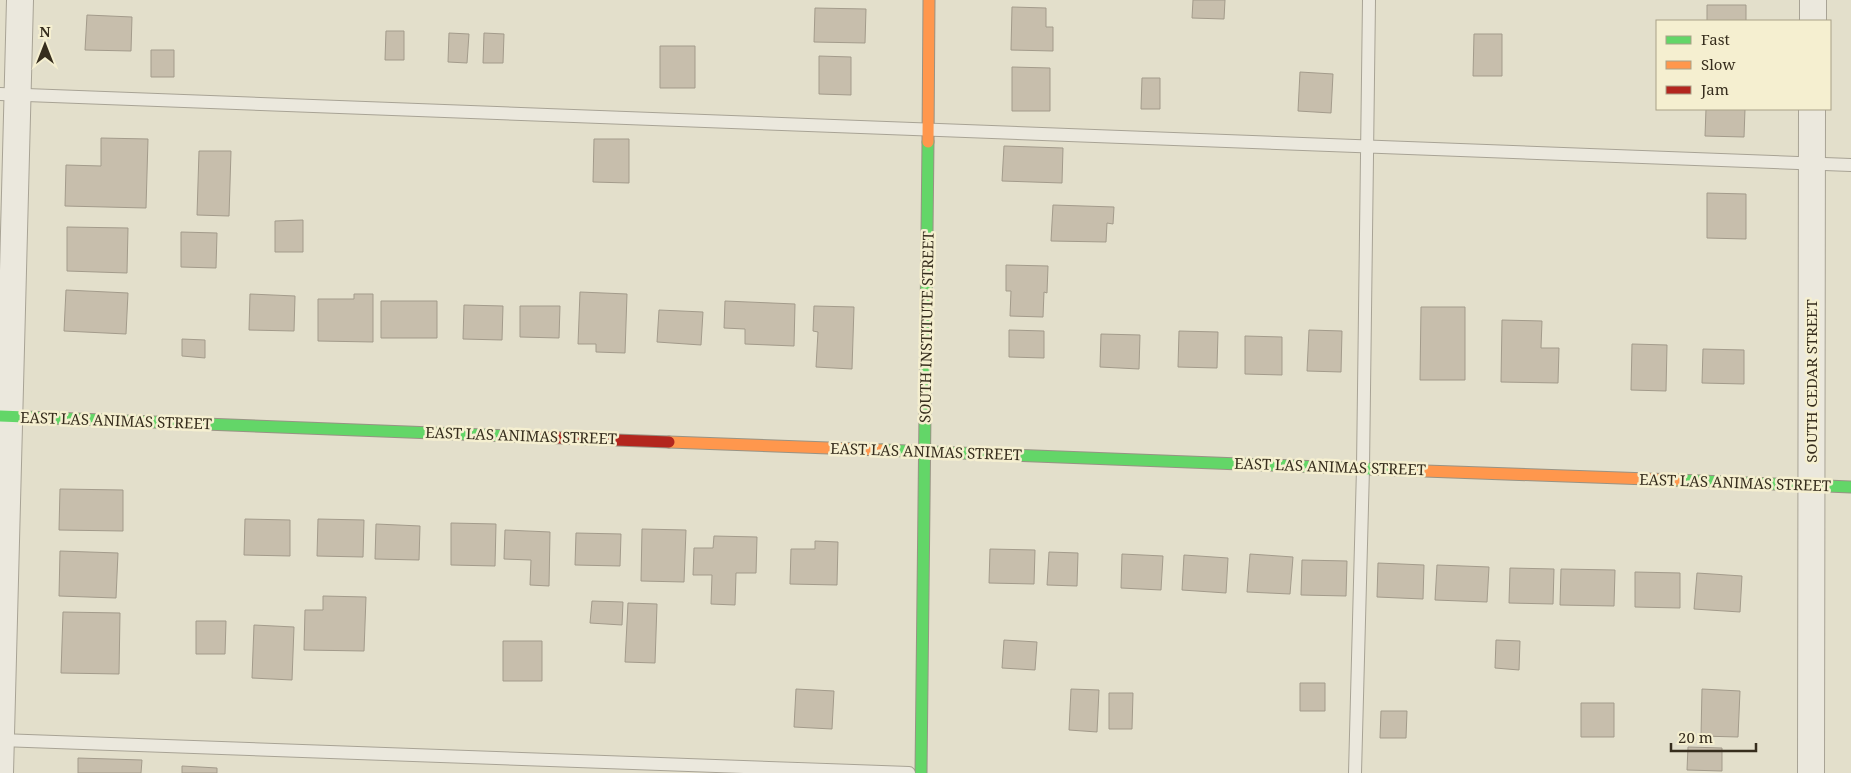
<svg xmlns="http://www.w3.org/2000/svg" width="1851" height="773" viewBox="0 0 1851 773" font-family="'Noto Serif',serif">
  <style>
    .building { fill: #c7beac; stroke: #a39b8b }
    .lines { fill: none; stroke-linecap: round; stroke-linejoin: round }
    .lane-casing { stroke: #a8a395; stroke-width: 14 }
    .street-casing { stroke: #a8a395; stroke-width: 28 }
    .fast-casing { stroke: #989384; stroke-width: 13 }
    .slow-casing { stroke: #989384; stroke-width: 13 }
    .jam-casing { stroke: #989384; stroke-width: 13 }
    .lane { stroke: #ebe8dd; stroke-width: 12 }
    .street { stroke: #ebe8dd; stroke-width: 26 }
    .fast { stroke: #63d668; stroke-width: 11 }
    .slow { stroke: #ff974d; stroke-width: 11 }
    .jam { stroke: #b3261e; stroke-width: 11 }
    .labels { text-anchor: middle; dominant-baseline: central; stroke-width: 5; stroke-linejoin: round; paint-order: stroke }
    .street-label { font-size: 15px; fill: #362d1d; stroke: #f5efd0 }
  </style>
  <rect width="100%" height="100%" fill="#e3dfcb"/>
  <!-- building -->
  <path class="building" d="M1193,0H1225L1224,19L1192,18Z
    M1707,5H1746V21H1707Z
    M1012,7L1046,8V27H1053V51L1011,50Z
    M815,8L866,9L865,43L814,42Z
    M87,15L132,17L131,51L85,50Z
    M386,31H404V60H385Z
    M449,33L469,34L467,63L448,62Z
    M484,33L504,34L503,63H483Z
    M1474,34H1502V76H1473Z
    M660,46H695V88H660Z
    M151,50H174V77H151Z
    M819,56L851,57V95L819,94Z
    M1012,67L1050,68V111H1012Z
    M1300,72L1333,74L1331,113L1298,111Z
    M1142,78H1160V109H1141Z
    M1706,109H1745L1744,137L1705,136Z
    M101,138L148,139L146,208L65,206L66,165L101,166Z
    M594,139H629V183L593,182Z
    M1004,146L1063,148L1062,183L1002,181Z
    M199,151H231L229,216L197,215Z
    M1707,193L1746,194V239L1707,238Z
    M1053,205L1114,207L1113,224L1107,223L1106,242L1051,241Z
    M303,220V252H275V221Z
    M67,227L128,228L127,273L67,271Z
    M181,232L217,233L216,268L181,267Z
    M1006,265L1048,266L1047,293L1044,292L1043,317L1010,316L1011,291H1006Z
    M66,290L128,293L126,334L64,331Z
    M580,292L627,294L625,353L596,352V344H578Z
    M250,294L295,296L294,331L249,330Z
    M354,294H373V342L318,341V299H354Z
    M381,301H437V338H381Z
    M725,301L795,304L794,346L745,344V329L724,328Z
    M464,305L503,306L502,340L463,339Z
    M520,306H560L559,338L520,337Z
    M814,306L854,307L852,369L816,367L818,332L813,331Z
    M1421,307H1465V380H1420Z
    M659,310L703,312L701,345L657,342Z
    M1502,320L1542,321L1541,348H1559L1558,383L1501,382Z
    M1009,330L1044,331V358L1009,357Z
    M1309,330L1342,331L1341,372L1307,371Z
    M1179,331L1218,332L1217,368L1178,367Z
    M1101,334L1140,335L1139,369L1100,367Z
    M1245,336L1282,337V375L1245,374Z
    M182,339L205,340V358L182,356Z
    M1632,344L1667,345L1666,391L1631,390Z
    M1703,349L1744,350V384L1702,383Z
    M60,489L123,490V531L59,530Z
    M245,519L290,520V556L244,555Z
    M318,519L364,520L363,557L317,556Z
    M451,523L496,524L495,566L451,565Z
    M376,524L420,526L419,560L375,559Z
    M642,529L686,530L684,582L641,581Z
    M505,530L550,532L549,586L530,585L531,560L504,559Z
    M576,533L621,534L620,566L575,565Z
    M714,536L757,537L756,573H736L735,605L711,604L712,575H693L694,548H713Z
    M815,541L838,542L837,585L790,584L791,549H815Z
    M990,549L1035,550L1034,584L989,583Z
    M60,551L118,553L116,598L59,596Z
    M1049,552L1078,553L1077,586L1047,585Z
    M1122,554L1163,556L1161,590L1121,588Z
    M1250,554L1293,557L1290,594L1247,592Z
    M1184,555L1228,558L1226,593L1182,590Z
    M1302,560L1347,561L1346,596L1301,595Z
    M1378,563L1424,565L1423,599L1377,597Z
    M1437,565L1489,567L1487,602L1435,600Z
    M1510,568L1554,569L1553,604L1509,603Z
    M1561,569L1615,570L1614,606L1560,605Z
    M1635,572L1680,573V608L1635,607Z
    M1697,573L1742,576L1740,612L1694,609Z
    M323,596L366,597L364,651L304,650L305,610H323Z
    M592,601L623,602L622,625L590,623Z
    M628,603L657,604L655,663L625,662Z
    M63,612L120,613L119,674L61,673Z
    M196,621H226L225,654H196Z
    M254,625L294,627L292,680L252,678Z
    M1004,640L1037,642L1035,670L1002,668Z
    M1496,640L1520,641L1519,670L1495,668Z
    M503,641H542V681H503Z
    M1300,683H1325V711H1300Z
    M796,689L834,691L832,729L794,727Z
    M1071,689L1099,690L1097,732L1069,730Z
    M1702,689L1740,691L1738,737L1701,736Z
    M1109,693H1133L1132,729H1109Z
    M1581,703H1614V737H1581Z
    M1381,711H1407L1406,738H1380Z
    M1688,747L1722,748V771L1687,770Z
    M78,758L142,760L141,773H78Z
    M182,766L217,768V773H182Z"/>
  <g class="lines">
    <!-- lane casing -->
    <g class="lane-casing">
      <path id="lane" d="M0,94L1851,165
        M0,740L909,773
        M1355,773L1363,468L1369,0"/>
    </g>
    <!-- street casing -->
    <g class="street-casing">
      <path id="street" d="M1813,21V0
        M0,773L20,0
        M1811,773L1812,109"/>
    </g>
    <!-- fast casing -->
    <g class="fast-casing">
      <path id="fast" d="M0,416L510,436
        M882,450L1397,470
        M1676,480L1851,487
        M921,773L928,142"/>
    </g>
    <!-- slow casing -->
    <g class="slow-casing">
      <path id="slow" d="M928,142L929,0
        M669,442L882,450
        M1397,470L1676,480"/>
    </g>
    <!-- jam casing -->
    <g class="jam-casing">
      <path id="jam" d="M510,436L669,442"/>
    </g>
    <!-- lane -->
    <use href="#lane" class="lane"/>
    <!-- street -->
    <use href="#street" class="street"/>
    <!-- fast -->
    <use href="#fast" class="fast"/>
    <!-- slow -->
    <use href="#slow" class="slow"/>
    <!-- jam -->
    <use href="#jam" class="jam"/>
  </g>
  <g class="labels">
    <!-- street labels -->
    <g class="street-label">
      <text transform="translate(926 327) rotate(-89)">SOUTH INSTITUTE STREET</text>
      <text transform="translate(1811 381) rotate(-90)">SOUTH CEDAR STREET</text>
      <text transform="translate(116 420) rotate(2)">EAST LAS ANIMAS STREET</text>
      <text transform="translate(521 435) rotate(2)">EAST LAS ANIMAS STREET</text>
      <text transform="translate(926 451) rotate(2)">EAST LAS ANIMAS STREET</text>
      <text transform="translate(1330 466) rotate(2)">EAST LAS ANIMAS STREET</text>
      <text transform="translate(1735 482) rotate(2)">EAST LAS ANIMAS STREET</text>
    </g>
  </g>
  <!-- legend -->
  <rect x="1656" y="20" width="175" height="90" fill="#f5efd0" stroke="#a9a188"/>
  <rect x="1666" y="36" width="25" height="8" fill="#63d668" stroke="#a9a188"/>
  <text x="1701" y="45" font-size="15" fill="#362d1d">Fast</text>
  <rect x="1666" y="61" width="25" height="8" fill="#ff974d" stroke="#a9a188"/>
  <text x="1701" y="70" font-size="15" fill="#362d1d">Slow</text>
  <rect x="1666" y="86" width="25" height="8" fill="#b3261e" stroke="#a9a188"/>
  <text x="1701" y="95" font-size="15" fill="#362d1d">Jam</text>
  <!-- north arrow -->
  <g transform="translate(45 45)" stroke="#f5efd0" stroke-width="4" paint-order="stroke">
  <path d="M0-4L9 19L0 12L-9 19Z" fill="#362d1d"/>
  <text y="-8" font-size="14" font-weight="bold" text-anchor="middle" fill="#362d1d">N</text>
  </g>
  <!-- scale -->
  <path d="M1671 743v8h85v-8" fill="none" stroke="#362d1d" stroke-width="2.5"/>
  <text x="1678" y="743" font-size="15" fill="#362d1d" stroke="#f5efd0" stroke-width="4" paint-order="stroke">20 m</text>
</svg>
